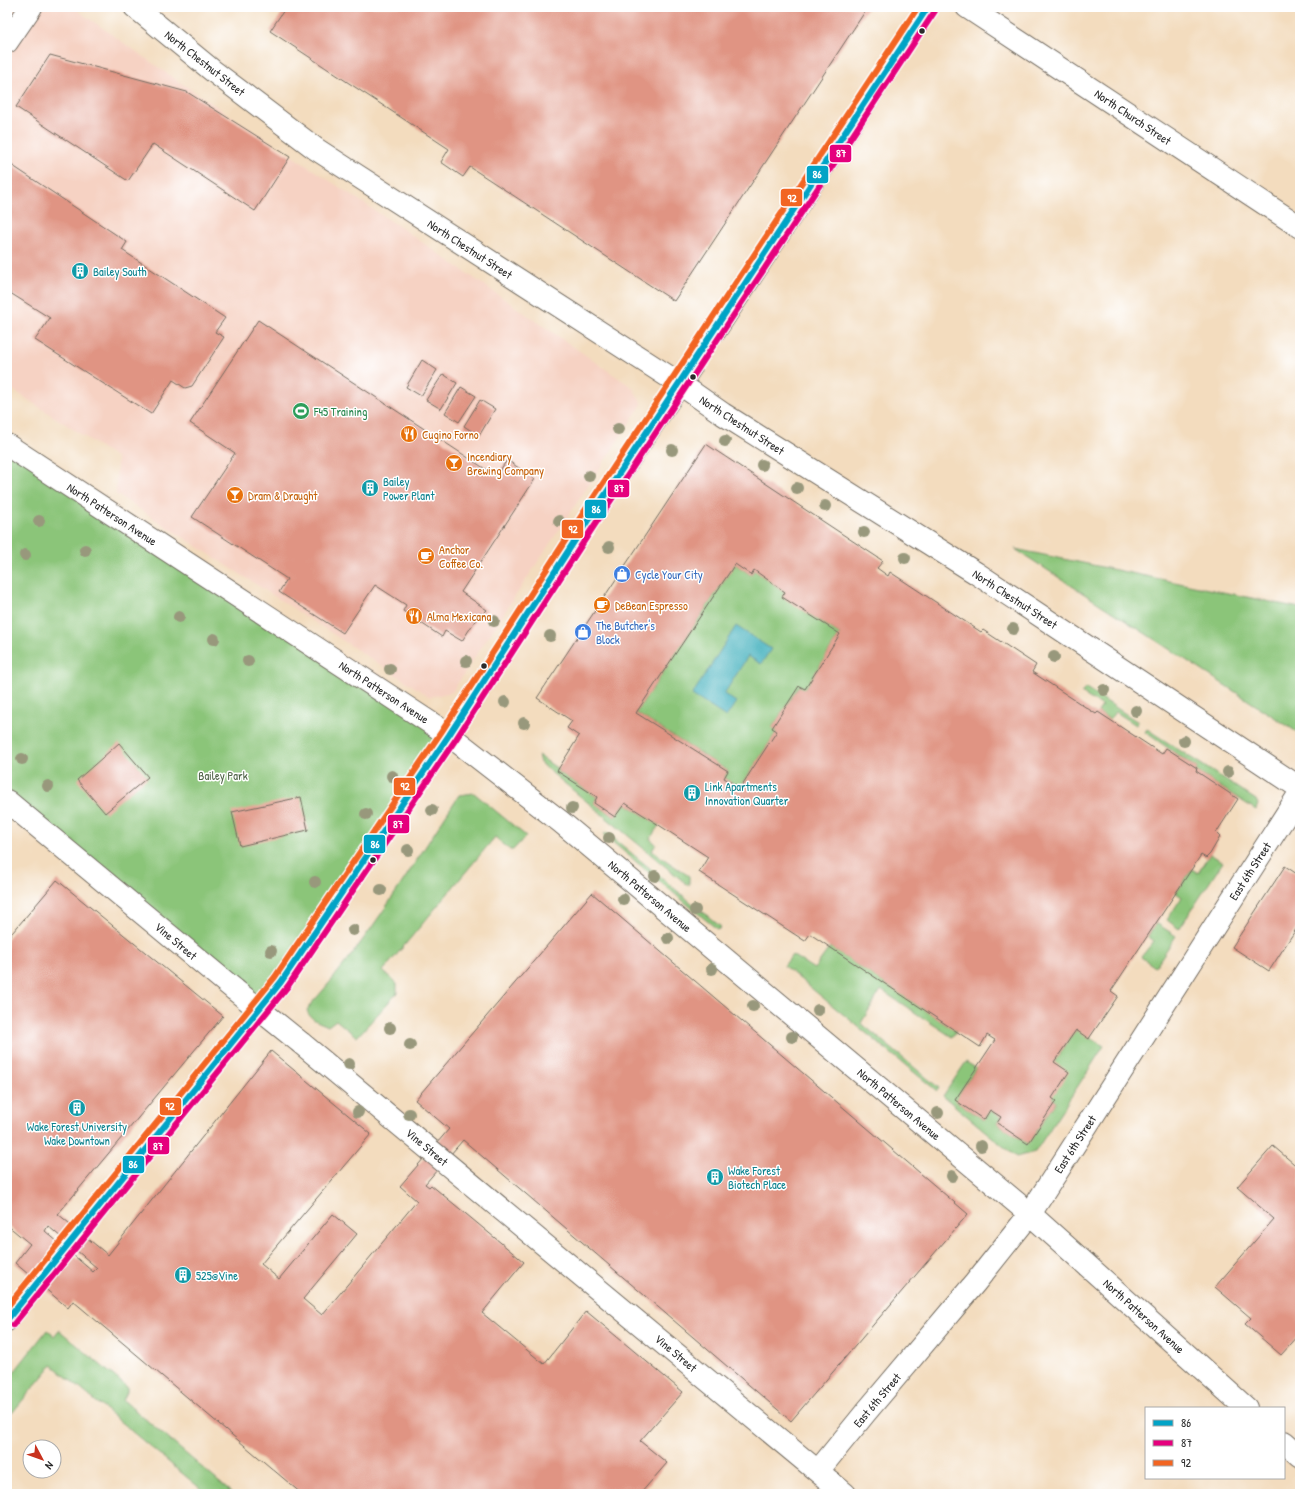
<svg xmlns="http://www.w3.org/2000/svg" width="1307" height="1501" viewBox="0 0 1307 1501" font-family="'Patrick Hand',sans-serif">
  <style>
    .built { fill: #f6d2c3 }
    .green { fill: #8bc579; stroke: #5b7852 }
    .water { fill: #42b0bd; stroke: #366e74 }
    .building { fill: #e09483; fill-rule: evenodd }
    .lines { fill: none; stroke-linecap: round; stroke-linejoin: round }
    .secondary-tunnel { stroke: #cbb9a1; stroke-width: 22; stroke-dasharray: 22 11; stroke-linecap: butt }
    .minor-casing { stroke: #71695e; stroke-width: 24 }
    .tertiary-casing { stroke: #71695e; stroke-width: 24 }
    .secondary-casing { stroke: #71695e; stroke-width: 24 }
    .minor { stroke: #fff; stroke-width: 22 }
    .tertiary { stroke: #fff; stroke-width: 22 }
    .secondary { stroke: #fff; stroke-width: 22 }
    .minor-bridge-casing { stroke: #71695e; stroke-width: 24; stroke-linecap: butt }
    .minor-bridge { stroke: #fff; stroke-width: 22 }
    .bus-1-casing { stroke: #fff; stroke-width: 9 }
    .bus-2-casing { stroke: #fff; stroke-width: 9 }
    .bus-3-casing { stroke: #fff; stroke-width: 9 }
    .bus-1 { stroke: #02a3c6; stroke-width: 6 }
    .bus-2 { stroke: #e5007d; stroke-width: 6 }
    .bus-3 { stroke: #f26522; stroke-width: 6 }
    .tree { fill: #98987c }
    .bus-dot { fill: #2b2b2b; stroke: #fff; stroke-width: 1.5 }
    .labels { text-anchor: middle; dominant-baseline: central; stroke-width: 3; stroke-linejoin: round; paint-order: stroke }
    .street-label { font-size: 12px; fill: #2b2b2b; stroke: #fff }
    .culture-label { font-size: 12px; fill: #0d838f; stroke: #fff; text-anchor: start }
    .leisure-label { font-size: 12px; fill: #27864d; stroke: #fff; text-anchor: start }
    .food-label { font-size: 12px; fill: #c56008; stroke: #fff; text-anchor: start }
    .shop-label { font-size: 12px; fill: #366cbe; stroke: #fff; text-anchor: start }
    .park-label { font-size: 12px; fill: #4d6146; stroke: #fff }
    .line-badge { stroke: #fff; stroke-width: 1.5 }
    .badge-label { font-size: 11px; text-anchor: middle; font-weight: bold; fill: #fff }
  </style>
  <rect width="100%" height="100%" fill="#fff"/>
  <filter id="ink" filterUnits="userSpaceOnUse"><feTurbulence type="fractalNoise" baseFrequency=".025" numOctaves="2"/><feDisplacementMap in="SourceGraphic" scale="8" xChannelSelector="R" yChannelSelector="G"/><feConvolveMatrix kernelMatrix="1 2 1 2 8 2 1 2 1" color-interpolation-filters="sRGB"/></filter>
  <filter id="wash" filterUnits="userSpaceOnUse"><feTurbulence type="fractalNoise" baseFrequency=".012" numOctaves="4" result="noise"/><feDisplacementMap in="SourceGraphic" scale="16" xChannelSelector="R" yChannelSelector="G"/><feGaussianBlur stdDeviation="0.9" result="paint"/><feColorMatrix in="noise" values="0 0 0 0 0 0 0 0 0 0 0 0 0 0 0 0 0 1.4 0 .05"/><feComposite in="paint" operator="in"/></filter>
  <g filter="url(#wash)">
    <rect width="100%" height="100%" fill="#f3dcbe"/>
    <!-- built -->
    <path class="built" d="M7,7L74,8L178,81L403,229L633,388L642,404L452,692L430,697L116,494L117,458L7,386Z"/>
    <!-- green -->
    <path class="green" d="M7,445L449,735L259,1009L7,801Z
      M1015,549L1300,608V734Z
      M735,564L751,575L754,570L785,592L783,597L840,634L805,689L799,686L772,728L777,731L740,788L724,778L728,771L636,713Z
      M1086,688L1138,722L1136,725L1116,712L1109,719L1098,712L1102,706L1081,693Z
      M1147,729L1256,800L1258,804L1256,810L1196,771L1197,768L1145,732Z
      M538,755L558,769L557,771L597,797L594,803L615,817L625,803L659,825L650,839L656,844L652,851L689,876V886L540,763Z
      M474,793L526,836L513,850H510L495,837L383,971L397,984V993L357,1037L336,1020L328,1026C320,1022 309,1020 307,1010L311,1004C369,940 412,866 459,795Z
      M606,832L721,927L718,930L604,835Z
      M1210,854L1223,862L1179,929L1167,920L1182,897L1176,893L1192,869L1198,873Z
      M1156,923L1176,936L1155,967L1141,957L1154,941L1148,936Z
      M830,947L956,1031L952,1037L881,990L861,1023L939,1088L937,1091L784,966L792,955L814,969Z
      M1076,1030L1104,1046L1035,1152L1016,1157L943,1096L966,1062L976,1068L955,1100L984,1120L990,1110L1001,1117L997,1123L1028,1144L1056,1101L1052,1098L1054,1062Z
      M47,1330L54,1336L59,1330L127,1387V1392L123,1400L233,1494H207L52,1365L12,1413L7,1409V1381Z"/>
    <!-- water -->
    <path class="water" d="M736,626L771,649L761,664L748,656L724,694L736,702L726,717L692,695Z"/>
    <g id="blocks">
      <!-- building -->
      <path class="building" d="M286,7H868L674,301L470,167L463,177L441,162L449,149L270,31Z
        M50,55L187,92L290,157L255,211L153,144L128,181L16,107Z
        M7,162L127,242L122,250L225,318L215,332L224,337L192,386L185,388L173,380L151,414L35,340L50,318L7,291Z
        M258,320L496,476L507,460L535,479L461,592L487,610L483,614L480,613L462,641L445,631L442,637L403,611L406,605L375,585L343,633L279,592L287,579L192,517L235,453L190,423Z
        M422,360L437,370L421,396L406,387Z
        M443,374L457,383L441,409L426,400Z
        M461,387L476,396L459,422L445,413Z
        M480,400L495,409L479,436L464,426Z
        M706,444L883,561L877,568L888,576L890,572L981,632L983,630L1036,665L1032,672L1096,714L1098,712L1162,754L1166,748L1197,768L1196,771L1238,799L1216,833L1220,837L1210,854L1206,858L1201,855L1111,991L1118,996L1090,1037L1089,1039L1076,1030L1054,1062L1069,1072L1052,1098L1056,1101L1028,1144L997,1123L1001,1117L990,1110L984,1120L955,1100L995,1040L987,1035L980,1047L810,934L805,941L699,872L708,857L625,803L615,817L594,803L597,797L557,771L579,736L567,728L572,721L537,698ZM735,564L751,575L754,570L785,592L782,597L840,634L805,689L799,686L772,728L777,731L740,788L724,778L728,771L636,713Z
        M119,743L148,777L105,813L77,780Z
        M301,797L308,830L240,846L232,812Z
        M1285,866L1300,876V923L1269,971L1232,947Z
        M57,880L223,1016L58,1214L108,1255L271,1051L371,1134L261,1264L279,1279L333,1214L357,1234L303,1299L322,1315L417,1201L400,1186L449,1129L415,1100L592,893L968,1214L791,1421L463,1140L425,1184L429,1187L431,1185L524,1262L482,1313L544,1364L586,1311L683,1392L640,1441L667,1463L640,1494H302L73,1301L68,1308L15,1263L30,1244L7,1225V939ZM48,1226L97,1268L93,1272L45,1231Z
        M1273,1146L1300,1169V1334L1281,1355L1245,1324L1251,1318L1215,1287L1274,1219L1237,1187Z"/>
    </g>
  </g>
  <g filter="url(#ink)">
    <use href="#blocks" fill-opacity="0" stroke="#71695e" stroke-width="1"/>
    <g class="lines">
      <!-- secondary-tunnel -->
      <path class="secondary-tunnel" d="M691,367L715,331"/>
      <!-- minor casing -->
      <g class="minor-casing">
        <path id="minor" d="M135,7L213,71L316,149L680,384L723,414L976,573L1300,788
          M967,7L1300,227
          M7,801L235,990
          M301,1043L845,1494
          M818,1471L866,1412L975,1283L1030,1214L1300,793"/>
      </g>
      <!-- tertiary casing -->
      <g class="tertiary-casing">
        <path id="tertiary" d="M7,42L31,7"/>
      </g>
      <!-- secondary casing -->
      <g class="secondary-casing">
        <path id="secondary" d="M715,331L928,7
          M7,445L449,735L561,822L1030,1214L1246,1408
          M7,1320L281,982L449,735L583,528L691,367
          M1284,1442L1300,1456"/>
      </g>
      <!-- minor -->
      <use href="#minor" class="minor"/>
      <!-- tertiary -->
      <use href="#tertiary" class="tertiary"/>
      <!-- secondary -->
      <use href="#secondary" class="secondary"/>
      <!-- minor-bridge casing -->
      <g class="minor-bridge-casing">
        <path id="minor-bridge" d="M235,990L301,1043"/>
      </g>
      <!-- minor-bridge -->
      <use href="#minor-bridge" class="minor-bridge"/>
      <!-- bus-1 casing -->
      <g class="bus-1-casing">
        <path id="bus-1" d="M7,1320L281,982L449,735L583,528L928,7"/>
      </g>
      <!-- bus-2 casing -->
      <g class="bus-2-casing">
        <path id="bus-2" d="M13,1325L288,986L456,739L590,532L935,11"/>
      </g>
      <!-- bus-3 casing -->
      <g class="bus-3-casing">
        <path id="bus-3" d="M7,1307L275,977L442,731L576,524L918,7"/>
      </g>
      <!-- bus-1 -->
      <use href="#bus-1" class="bus-1"/>
      <!-- bus-2 -->
      <use href="#bus-2" class="bus-2"/>
      <!-- bus-3 -->
      <use href="#bus-3" class="bus-3"/>
    </g>
    <!-- trees -->
    <g class="tree">
      <circle cx="618" cy="429" r="6"/>
      <circle cx="725" cy="441" r="6"/>
      <circle cx="672" cy="450" r="6"/>
      <circle cx="762" cy="465" r="6"/>
      <circle cx="589" cy="476" r="6"/>
      <circle cx="797" cy="488" r="6"/>
      <circle cx="825" cy="506" r="6"/>
      <circle cx="39" cy="521" r="6"/>
      <circle cx="559" cy="521" r="6"/>
      <circle cx="864" cy="532" r="6"/>
      <circle cx="609" cy="547" r="6"/>
      <circle cx="85" cy="550" r="6"/>
      <circle cx="25" cy="555" r="6"/>
      <circle cx="905" cy="558" r="6"/>
      <circle cx="179" cy="617" r="6"/>
      <circle cx="494" cy="621" r="6"/>
      <circle cx="1013" cy="629" r="6"/>
      <circle cx="550" cy="636" r="6"/>
      <circle cx="214" cy="639" r="6"/>
      <circle cx="1054" cy="657" r="6"/>
      <circle cx="248" cy="661" r="6"/>
      <circle cx="466" cy="661" r="6"/>
      <circle cx="390" cy="669" r="6"/>
      <circle cx="1104" cy="690" r="6"/>
      <circle cx="505" cy="702" r="6"/>
      <circle cx="1136" cy="711" r="6"/>
      <circle cx="524" cy="723" r="6"/>
      <circle cx="1184" cy="741" r="6"/>
      <circle cx="22" cy="759" r="6"/>
      <circle cx="1228" cy="772" r="6"/>
      <circle cx="392" cy="776" r="6"/>
      <circle cx="48" cy="786" r="6"/>
      <circle cx="572" cy="808" r="6"/>
      <circle cx="432" cy="810" r="6"/>
      <circle cx="366" cy="814" r="6"/>
      <circle cx="609" cy="838" r="6"/>
      <circle cx="408" cy="850" r="6"/>
      <circle cx="655" cy="876" r="6"/>
      <circle cx="315" cy="882" r="6"/>
      <circle cx="381" cy="890" r="6"/>
      <circle cx="623" cy="899" r="6"/>
      <circle cx="695" cy="910" r="6"/>
      <circle cx="353" cy="930" r="6"/>
      <circle cx="668" cy="938" r="6"/>
      <circle cx="271" cy="951" r="6"/>
      <circle cx="712" cy="969" r="6"/>
      <circle cx="753" cy="1006" r="6"/>
      <circle cx="818" cy="1010" r="6"/>
      <circle cx="390" cy="1028" r="6"/>
      <circle cx="792" cy="1037" r="6"/>
      <circle cx="410" cy="1045" r="6"/>
      <circle cx="349" cy="1064" r="6"/>
      <circle cx="358" cy="1112" r="6"/>
      <circle cx="938" cy="1113" r="6"/>
      <circle cx="409" cy="1114" r="6"/>
      <circle cx="981" cy="1146" r="6"/>
      <circle cx="952" cy="1176" r="6"/>
    </g>
  </g>
  <!-- icons -->
  <defs>
    <g id="building-disc" transform="scale(0.9)"><circle r="9.5" fill="#0f9aa8" stroke="#fff"/><path d="M-4-6H4V6H1V3H-1V6H-4ZM-2.5-4.3h1.7v1.8h-1.7ZM.8-4.3h1.7v1.8H.8ZM-2.5-1h1.7V.8h-1.7ZM.8-1h1.7V.8H.8Z" fill="#fff"/></g>
    <g id="stadium-disc" transform="scale(0.9)"><circle r="9.5" fill="#2e9e5b" stroke="#fff"/><path d="M0-5a6.5 5 0 1 0 0 10a6.5 5 0 1 0 0-10ZM-3.5-1.8h7v3.6h-7Z" fill="#fff"/></g>
    <g id="restaurant-disc" transform="scale(0.9)"><circle r="9.5" fill="#e8710a" stroke="#fff"/><path d="M-5-6h1v4h1v-4h1v4h1v-4h1v5L-1.5 .5V6h-2V.5L-5-1ZM5-6V6H3V1.5H1.5Q1.5-4 5-6Z" fill="#fff"/></g>
    <g id="bar-disc" transform="scale(0.9)"><circle r="9.5" fill="#e8710a" stroke="#fff"/><path d="M-6-5H6L.8 .8V4.5H3.5V6h-7V4.5H-.8V.8Z" fill="#fff"/></g>
    <g id="cafe-disc" transform="scale(0.9)"><circle r="9.5" fill="#e8710a" stroke="#fff"/><path d="M-5.5-4.5H6V0H3Q3 3.5 0 3.5H-2.5Q-5.5 3.5-5.5 0ZM3-3.2v2h1.7v-2ZM-6 4.5H4V6H-6Z" fill="#fff"/></g>
    <g id="shop-disc" transform="scale(0.9)"><circle r="9.5" fill="#3f7fe0" stroke="#fff"/><path d="M-5-2.5h2.3a2.7 3.5 0 0 1 5.4 0H5L5.5 6h-11ZM-1.5-2.5h3a1.5 2.3 0 0 0-3 0Z" fill="#fff"/></g>
  </defs>
  <g fill-rule="evenodd">
    <use href="#building-disc" x="80" y="271"/>
    <use href="#stadium-disc" x="301" y="411"/>
    <use href="#restaurant-disc" x="409" y="434"/>
    <use href="#bar-disc" x="454" y="463"/>
    <use href="#building-disc" x="370" y="488"/>
    <use href="#bar-disc" x="235" y="495"/>
    <use href="#cafe-disc" x="426" y="556"/>
    <use href="#shop-disc" x="622" y="574"/>
    <use href="#cafe-disc" x="602" y="605"/>
    <use href="#restaurant-disc" x="414" y="616"/>
    <use href="#shop-disc" x="583" y="632"/>
    <use href="#building-disc" x="692" y="793"/>
    <use href="#building-disc" x="77" y="1108"/>
    <use href="#building-disc" x="715" y="1177"/>
    <use href="#building-disc" x="183" y="1275"/>
  </g>
  <!-- markers -->
  <g class="bus-dot">
    <circle cx="922" cy="31" r="3.5"/>
    <circle cx="693" cy="377" r="3.5"/>
    <circle cx="484" cy="666" r="3.5"/>
    <circle cx="373" cy="860" r="3.5"/>
  </g>
  <g class="labels">
    <!-- street labels -->
    <g class="street-label">
      <text transform="translate(205 63) rotate(38)">North Chestnut Street</text>
      <text transform="translate(1133 117) rotate(34)">North Church Street</text>
      <text transform="translate(470 249) rotate(33)">North Chestnut Street</text>
      <text transform="translate(742 425) rotate(33)">North Chestnut Street</text>
      <text transform="translate(112 514) rotate(33)">North Patterson Avenue</text>
      <text transform="translate(1015 599) rotate(33)">North Chestnut Street</text>
      <text transform="translate(384 692) rotate(33)">North Patterson Avenue</text>
      <text transform="translate(1250 871) rotate(-57)">East 6th Street</text>
      <text transform="translate(650 896) rotate(40)">North Patterson Avenue</text>
      <text transform="translate(176 941) rotate(40)">Vine Street</text>
      <text transform="translate(899 1104) rotate(40)">North Patterson Avenue</text>
      <text transform="translate(1075 1144) rotate(-57)">East 6th Street</text>
      <text transform="translate(427 1147) rotate(40)">Vine Street</text>
      <text transform="translate(1144 1316) rotate(42)">North Patterson Avenue</text>
      <text transform="translate(676 1353) rotate(40)">Vine Street</text>
      <text transform="translate(877 1400) rotate(-50)">East 6th Street</text>
    </g>
    <!-- culture labels -->
    <g class="culture-label">
      <text x="93" y="271">Bailey South</text>
      <text x="383" y="481">Bailey<tspan x="383" dy="14">Power Plant</tspan></text>
      <text x="705" y="786">Link Apartments<tspan x="705" dy="14">Innovation Quarter</tspan></text>
      <text x="77" y="1126" text-anchor="middle">Wake Forest University<tspan x="77" dy="14">Wake Downtown</tspan></text>
      <text x="728" y="1170">Wake Forest<tspan x="728" dy="14">Biotech Place</tspan></text>
      <text x="196" y="1275">525@Vine</text>
    </g>
    <!-- leisure labels -->
    <g class="leisure-label">
      <text x="314" y="411">F45 Training</text>
    </g>
    <!-- food labels -->
    <g class="food-label">
      <text x="422" y="434">Cugino Forno</text>
      <text x="467" y="456">Incendiary<tspan x="467" dy="14">Brewing Company</tspan></text>
      <text x="248" y="495">Dram &amp; Draught</text>
      <text x="439" y="549">Anchor<tspan x="439" dy="14">Coffee Co.</tspan></text>
      <text x="615" y="605">DeBean Espresso</text>
      <text x="427" y="616">Alma Mexicana</text>
    </g>
    <!-- shop labels -->
    <g class="shop-label">
      <text x="635" y="574">Cycle Your City</text>
      <text x="596" y="625">The Butcher's<tspan x="596" dy="14">Block</tspan></text>
    </g>
    <!-- park labels -->
    <g class="park-label">
      <text x="223" y="775">Bailey Park</text>
    </g>
  </g>
  <g class="line-badge">
    <rect x="829" y="144" width="23" height="19" rx="4" fill="#e5007d"/>
    <rect x="806" y="165" width="23" height="19" rx="4" fill="#02a3c6"/>
    <rect x="780" y="188" width="23" height="19" rx="4" fill="#f26522"/>
    <rect x="607" y="479" width="23" height="19" rx="4" fill="#e5007d"/>
    <rect x="584" y="499" width="23" height="20" rx="4" fill="#02a3c6"/>
    <rect x="561" y="519" width="23" height="20" rx="4" fill="#f26522"/>
    <rect x="393" y="777" width="23" height="19" rx="4" fill="#f26522"/>
    <rect x="387" y="814" width="23" height="20" rx="4" fill="#e5007d"/>
    <rect x="363" y="834" width="23" height="20" rx="4" fill="#02a3c6"/>
    <rect x="159" y="1097" width="23" height="19" rx="4" fill="#f26522"/>
    <rect x="147" y="1136" width="23" height="19" rx="4" fill="#e5007d"/>
    <rect x="122" y="1155" width="23" height="19" rx="4" fill="#02a3c6"/>
  </g>
  <g class="badge-label">
    <text x="841" y="157">87</text>
    <text x="817" y="178">86</text>
    <text x="792" y="202">92</text>
    <text x="619" y="492">87</text>
    <text x="596" y="513">86</text>
    <text x="573" y="533">92</text>
    <text x="405" y="790">92</text>
    <text x="398" y="828">87</text>
    <text x="375" y="848">86</text>
    <text x="170" y="1110">92</text>
    <text x="158" y="1150">87</text>
    <text x="133" y="1168">86</text>
  </g>
  <!-- margin -->
  <rect width="1307" height="1501" fill="none" stroke="#fff" stroke-width="24"/>
  <!-- legend -->
  <rect x="1145" y="1407" width="140" height="72" fill="#ffffff" stroke="#aaaaaa"/>
  <rect x="1153" y="1420" width="20" height="6" fill="#02a3c6" stroke="#aaaaaa"/>
  <text x="1181" y="1427" font-size="12" fill="#2b2b2b">86</text>
  <rect x="1153" y="1440" width="20" height="6" fill="#e5007d" stroke="#aaaaaa"/>
  <text x="1181" y="1447" font-size="12" fill="#2b2b2b">87</text>
  <rect x="1153" y="1460" width="20" height="6" fill="#f26522" stroke="#aaaaaa"/>
  <text x="1181" y="1467" font-size="12" fill="#2b2b2b">92</text>
  <!-- north arrow -->
  <g transform="translate(42 1459) rotate(131)"><circle r="19" fill="#ffffff" stroke="#aaaaaa"/>
  <path d="M0-3L7 15L0 10L-7 15Z" fill="#c8321e"/>
  <text y="-6" font-size="11" font-weight="bold" text-anchor="middle" fill="#2b2b2b">N</text>
  </g>
</svg>
